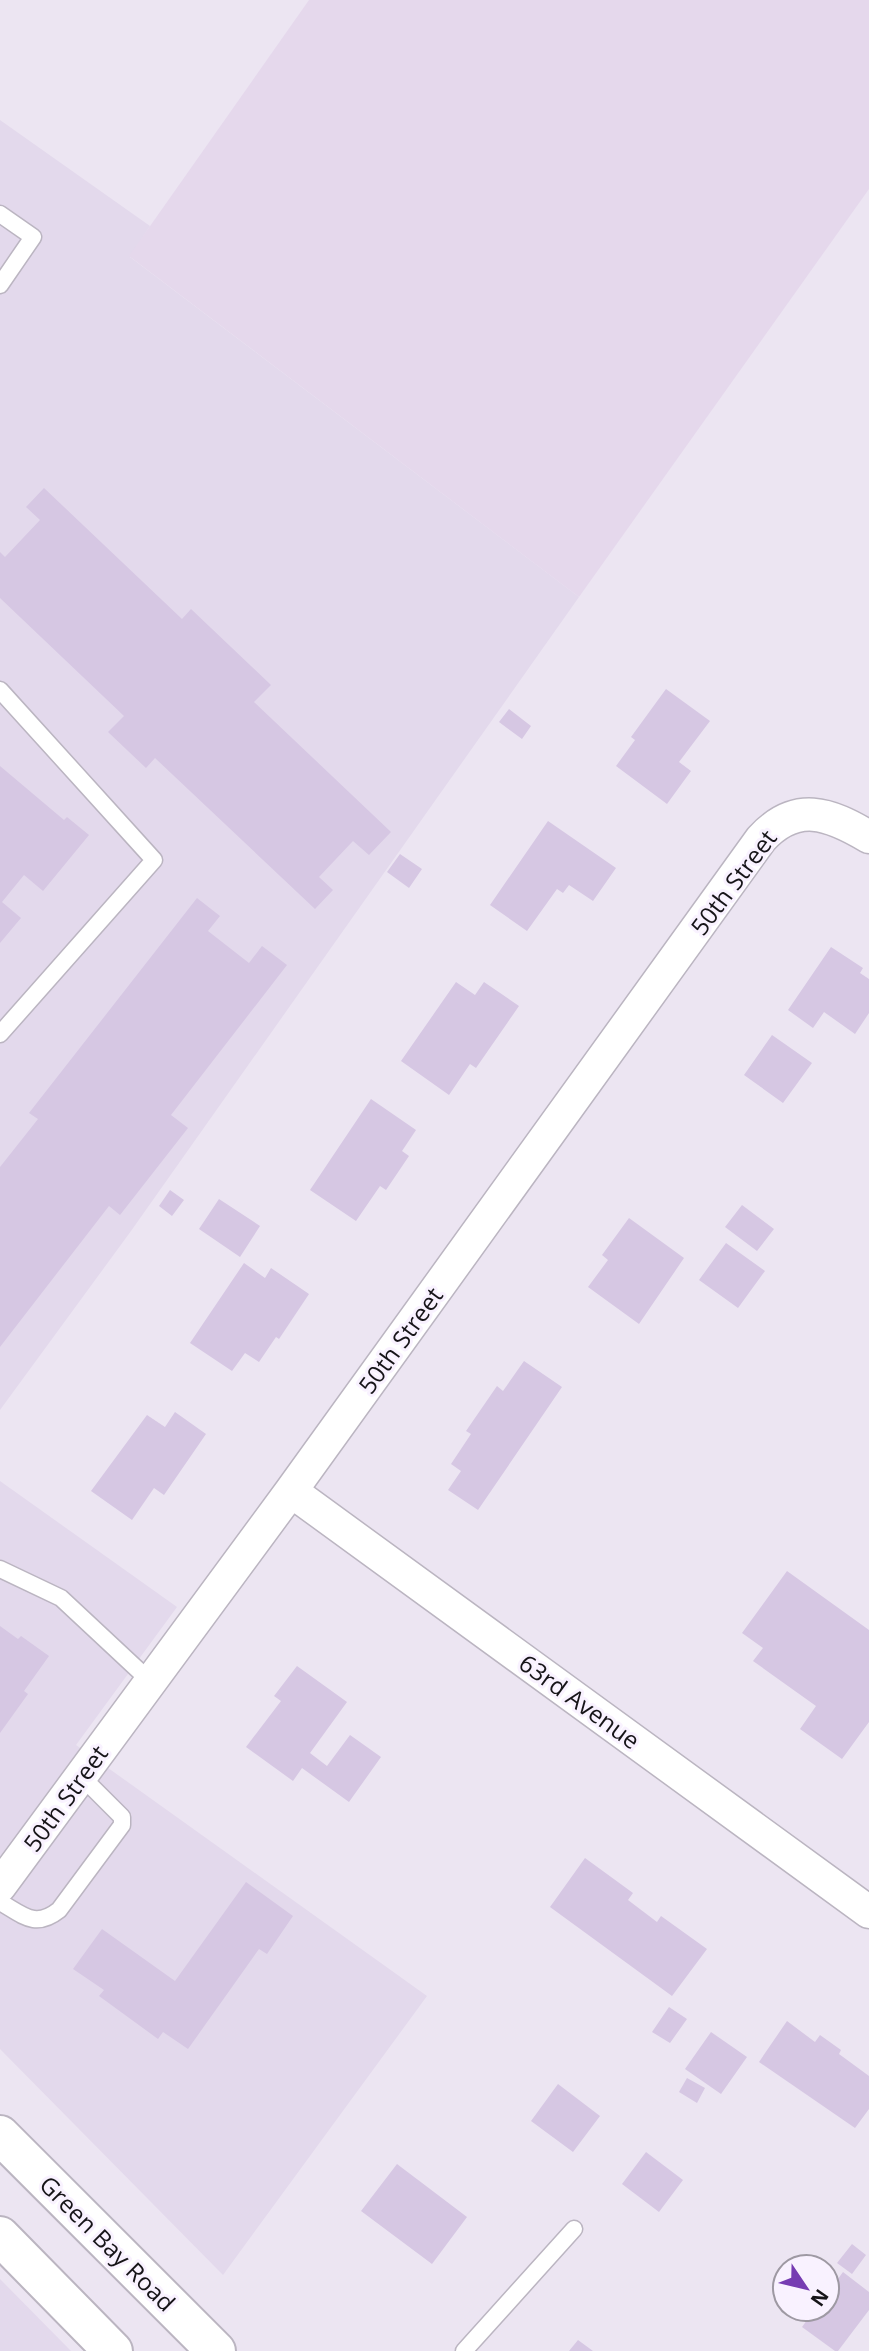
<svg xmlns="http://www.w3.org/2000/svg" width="869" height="2351" viewBox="0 0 869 2351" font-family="'Open Sans',sans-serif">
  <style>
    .built { fill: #e3d9ec }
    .industrial { fill: #e5d8ec }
    .building { fill: #d6c7e3 }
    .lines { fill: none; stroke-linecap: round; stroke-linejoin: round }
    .lane-casing { stroke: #bbb5c1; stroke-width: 19 }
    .street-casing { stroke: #bbb5c1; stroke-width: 35 }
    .primary-casing { stroke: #bbb5c1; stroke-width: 42 }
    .lane { stroke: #fff; stroke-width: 16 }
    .street { stroke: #fff; stroke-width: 32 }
    .primary { stroke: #fff; stroke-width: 38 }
    .labels { text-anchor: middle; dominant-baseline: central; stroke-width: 6; stroke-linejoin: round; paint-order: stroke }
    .street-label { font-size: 24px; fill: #161418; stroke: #f9f2ff }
  </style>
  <rect width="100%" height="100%" fill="#ece5f2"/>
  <!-- built -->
  <path class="built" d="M0,120L150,226L130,257L579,597L131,1231L0,1410Z
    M0,1481L177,1607L76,1745L427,1996L223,2275L0,2049Z
    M0,2278V2279L71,2351H0Z"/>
  <!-- industrial -->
  <path class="industrial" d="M309,0H869V189L579,597L129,256Z"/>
  <!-- building -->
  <path class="building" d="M44,488L182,619L191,609L271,685L254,702L391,832L369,855L353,841L319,877L333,890L315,909L155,758L146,768L108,732L124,716L0,598V552L5,557L40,520L26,507Z
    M666,689L710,721L679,762L691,771L667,804L616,766L635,740L631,737Z
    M509,709L531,726L522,739L499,722Z
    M0,766L64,820L67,817L89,835L43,891L24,875L2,902L21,918L0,943Z
    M548,821L616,868L593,901L569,885L563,893L557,889L527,931L490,905Z
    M400,854L422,869L409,888L387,872Z
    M197,898L220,916L208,931L249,963L262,946L287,965L171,1115L188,1128L120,1215L109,1206L0,1347V1167L38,1119L29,1113Z
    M831,947L863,968L860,973L869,979V1013L855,1034L824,1012L813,1028L788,1010Z
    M456,982L475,995L484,982L519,1006L476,1068L470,1064L449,1095L401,1061Z
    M772,1035L812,1063L783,1103L744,1075Z
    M371,1099L416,1130L402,1151L409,1156L386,1190L380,1186L356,1221L310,1190Z
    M170,1190L184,1200L172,1216L159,1206Z
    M219,1199L260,1226L240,1257L199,1229Z
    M742,1205L774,1229L757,1251L725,1227Z
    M629,1218L684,1258L639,1324L588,1287L608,1260L602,1255Z
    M726,1243L765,1271L738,1308L699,1280Z
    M244,1263L265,1278L271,1268L309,1294L279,1339L276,1337L259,1362L245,1353L232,1371L190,1343Z
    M524,1361L562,1387L478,1510L448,1490L461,1471L451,1464L471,1434L466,1431L497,1386L503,1391Z
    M175,1412L206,1434L164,1495L154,1488L132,1520L91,1491L147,1415L165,1427Z
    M787,1571L869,1630V1722L842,1759L800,1729L816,1706L753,1661L763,1648L742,1633Z
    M0,1626L18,1639L21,1636L49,1656L24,1691L28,1694L0,1733Z
    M297,1666L347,1702L310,1753L327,1766L350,1735L381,1757L349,1802L302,1768L293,1781L246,1747L281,1701L274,1696Z
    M585,1858L633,1893L628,1900L657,1922L661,1916L707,1949L672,1996L550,1907Z
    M246,1882L293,1916L267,1954L259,1949L188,2049L163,2032L158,2039L99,1996L104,1990L73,1969L102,1929L175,1981Z
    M669,2007L687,2019L670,2043L652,2032Z
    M787,2021L815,2042L820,2035L841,2050L839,2054L869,2076V2109L855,2128L759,2062Z
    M711,2032L747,2057L721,2094L685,2069Z
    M687,2078L705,2088L697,2103L679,2092Z
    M558,2084L600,2116L573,2152L531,2121Z
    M646,2152L683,2180L659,2212L622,2184Z
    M397,2164L467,2217L432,2264L361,2211Z
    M852,2244L866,2255L852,2274L837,2263Z
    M843,2272L869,2292V2310L838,2351H835L802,2327L815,2309H827V2294Z
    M578,2340L593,2351H569Z"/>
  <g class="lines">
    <!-- lane casing -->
    <g class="lane-casing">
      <path id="lane" d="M0,214L33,237L0,285
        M0,690L154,860L0,1034
        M0,1569L61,1598L151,1682
        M0,1902C23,1915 35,1929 59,1910L122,1825V1817L81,1776
        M464,2351L574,2229"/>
    </g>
    <!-- street casing -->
    <g class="street-casing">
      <path id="street" d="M291,1491L869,1912
        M0,1886L291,1491L761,839C796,801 829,813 869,837"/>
    </g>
    <!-- primary casing -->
    <g class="primary-casing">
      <path id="primary" d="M0,2135L216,2351
        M0,2236L113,2351"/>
    </g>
    <!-- lane -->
    <use href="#lane" class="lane"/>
    <!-- street -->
    <use href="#street" class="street"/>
    <!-- primary -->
    <use href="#primary" class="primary"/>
  </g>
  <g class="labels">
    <!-- street labels -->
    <g class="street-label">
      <text transform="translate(733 882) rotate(-53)">50th Street</text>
      <text transform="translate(400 1340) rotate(-54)">50th Street</text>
      <text transform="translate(580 1701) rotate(36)">63rd Avenue</text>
      <text transform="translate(65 1798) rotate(-54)">50th Street</text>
      <text transform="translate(108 2243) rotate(45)">Green Bay Road</text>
    </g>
  </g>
  <!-- north arrow -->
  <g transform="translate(806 2288) rotate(125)"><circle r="33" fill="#f9f2ff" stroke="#9e99a3" stroke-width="2"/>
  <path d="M0-5L12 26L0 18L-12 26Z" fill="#763cb2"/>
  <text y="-10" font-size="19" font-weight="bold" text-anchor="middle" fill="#161418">N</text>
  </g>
</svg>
